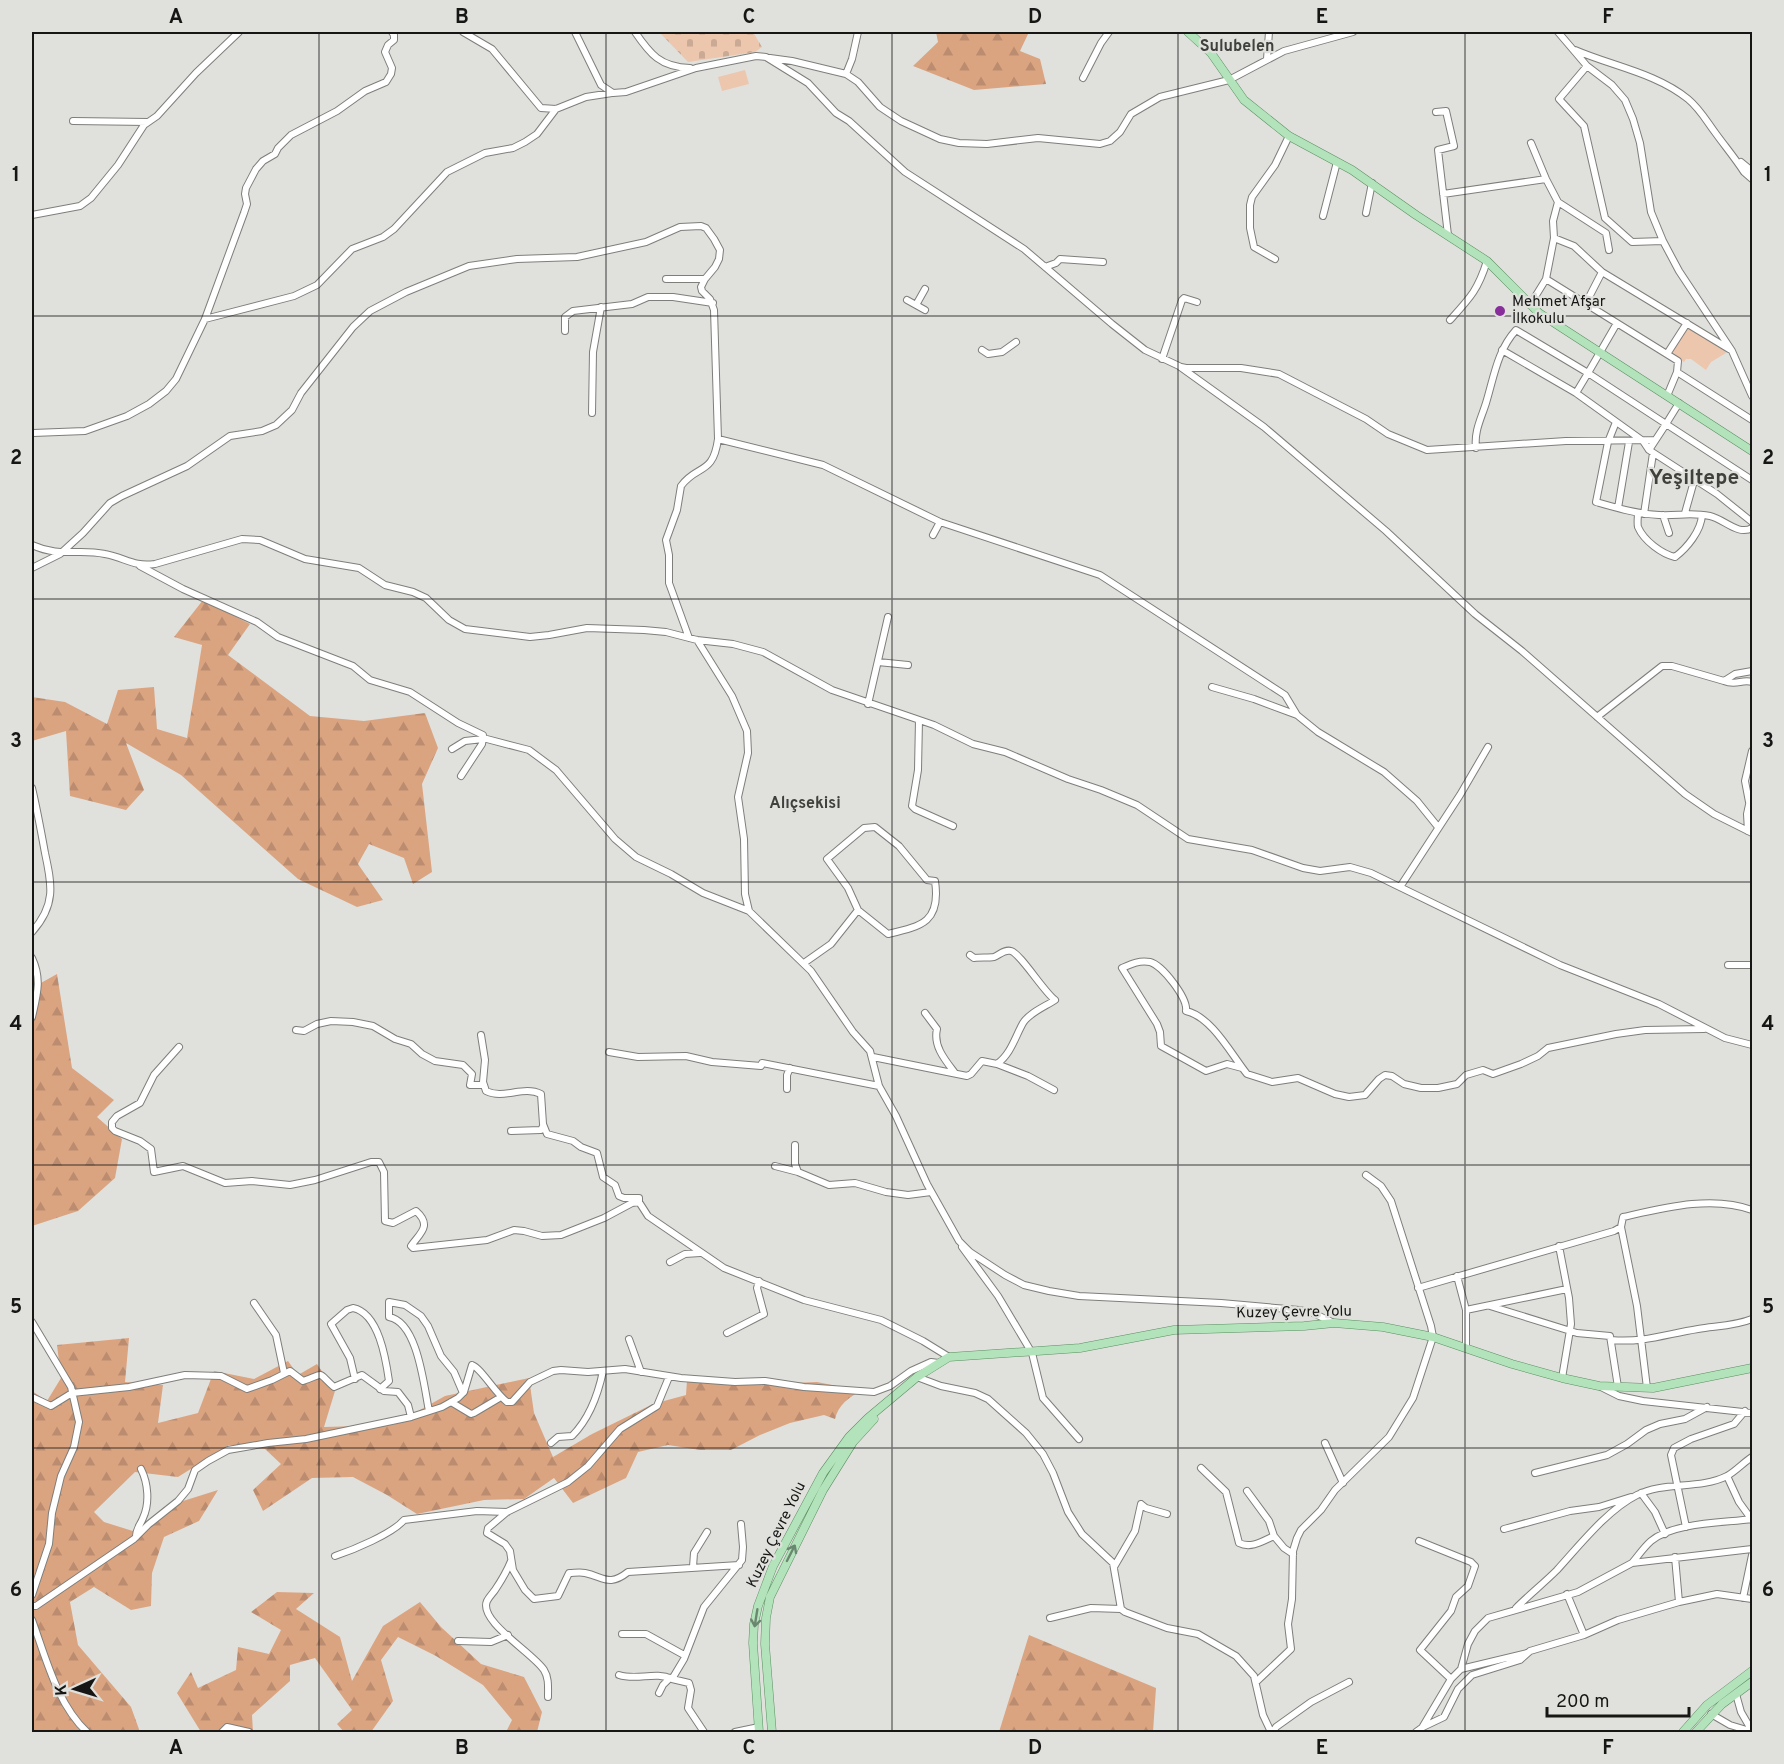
<svg xmlns="http://www.w3.org/2000/svg" width="1784" height="1764" viewBox="0 0 1784 1764" font-family="Overpass,sans-serif">
  <style>
    .green { fill: #edc6ae }
    .forest { fill: url(#forest-firs) }
    .cemetery { fill: url(#cemetery-stones) }
    .lines { fill: none; stroke-linecap: round; stroke-linejoin: round }
    .minor-casing { stroke: #7e7e7b; stroke-width: 8 }
    .major-casing { stroke: #5c8f62; stroke-width: 9 }
    .minor { stroke: #fff; stroke-width: 6 }
    .major { stroke: #b3e3ba; stroke-width: 8 }
    .oneway { stroke: #6c8770 }
    .grid { fill: none; stroke: #161715; stroke-width: 1.5; stroke-opacity: 0.55 }
    .poi-dot { fill: #872e9b; stroke: #e0e1dd; stroke-width: 2 }
    .labels { text-anchor: middle; dominant-baseline: central; stroke-width: 4.5; stroke-linejoin: round; paint-order: stroke }
    .poi-label { font-size: 15px; fill: #161715; stroke: #e0e1dd; text-anchor: start }
    .street-label { font-size: 15px; fill: #161715; stroke: #e0e1dd }
    .neighbourhood-label { font-size: 16px; font-weight: bold; fill: #40403d; stroke: #e0e1dd }
    .district-label { font-size: 21px; font-weight: bold; fill: #40403d; stroke: #e0e1dd }
    .neatline { fill: none; stroke: #161715; stroke-width: 2 }
    .grid-label { font-size: 20px; text-anchor: middle; font-weight: bold; fill: #161715 }
  </style>
  <defs>
    <pattern id="forest-firs" width="22" height="20" patternUnits="userSpaceOnUse" patternTransform="scale(1.5)"><rect width="22" height="20" fill="#dba481"/><path d="M5 1l3.5 6h-7zM16 11l3.5 6h-7z" fill="#bb8c6f"/></pattern>
    <pattern id="cemetery-stones" width="16" height="16" patternUnits="userSpaceOnUse" patternTransform="scale(1.5)"><rect width="16" height="16" fill="#edc6ae"/><path d="M2 7V4a2 2 0 0 1 4 0v3zM10 15v-3a2 2 0 0 1 4 0v3z" fill="#caa995"/></pattern>
  </defs>
  <rect width="100%" height="100%" fill="#e0e1dd"/>
  <!-- green -->
  <path class="green" d="M745,70L749,84L722,91L718,77Z
    M1687,328L1723,348L1726,353L1711,362L1706,370L1691,359H1686L1684,362L1671,352Z"/>
  <!-- forest -->
  <path class="forest" d="M936,32H1029L1020,51L1040,59L1046,84L974,90L913,66L938,42Z
    M203,600L250,624L228,655L310,716L364,721L425,713L438,748L422,784L432,872L413,884L404,858L369,844L358,864L383,900L357,907L298,879L181,775L126,743L144,790L126,810L70,796L66,731L32,741V697L65,702L107,724L118,690L154,687L157,729L187,738L202,645L174,637Z
    M57,974L72,1068L114,1100L97,1117L122,1139L115,1178L78,1211L32,1226V988Z
    M129,1338L125,1382L163,1385L158,1423L198,1413L214,1371L254,1379L288,1361L298,1375L317,1364L335,1391L324,1427L393,1425L445,1396L529,1378L534,1413L553,1457L592,1434L653,1404L686,1395L687,1380L740,1385L817,1382L862,1391C849,1396 838,1406 835,1419L824,1415L790,1423L760,1435L731,1450H700L668,1445L638,1452L626,1478L573,1503L554,1478L524,1499L484,1500L417,1514L387,1495L353,1477L312,1478L263,1511L253,1490L281,1464L265,1449L229,1445L178,1477L135,1472L94,1512L104,1522L136,1532L164,1507L218,1490L199,1521L164,1537L152,1573L151,1606L131,1610L94,1587L70,1602L78,1645L131,1707L140,1732H32V1391L47,1401L61,1378L57,1345Z
    M277,1592L314,1593L296,1609L340,1637L352,1681L383,1626L420,1602L441,1627L481,1664L524,1677L542,1712L537,1732H506L512,1720L483,1685L436,1656L398,1637L381,1660L393,1701L371,1732H344L337,1724L352,1710L315,1658L290,1665V1681L252,1715L253,1732H201L177,1693L191,1672L198,1688L236,1670L238,1647L269,1654L281,1630L251,1612Z
    M1029,1635L1156,1688L1153,1732H999Z"/>
  <!-- cemetery -->
  <path class="cemetery" d="M659,32H753L762,47L755,52L688,62Z"/>
  <g class="lines">
    <!-- minor casing -->
    <g class="minor-casing">
      <path id="minor" d="M463,32L492,49L541,108L556,109L586,97L612,93
        M575,32L601,85L613,93L626,92L696,68L756,56L766,57L808,83L836,113L849,121L905,172L1024,249L1112,324L1145,350L1179,366L1264,427L1386,531L1475,614L1522,651L1685,794L1714,814L1752,833
        M635,32C650,54 660,67 690,68
        M1558,32L1587,66L1612,85L1625,100L1633,119L1640,143L1651,212L1663,241L1679,271L1732,351L1752,396
        M1575,50C1612,66 1656,73 1688,99C1699,108 1706,120 1714,131C1724,145 1735,158 1744,172L1752,179
        M770,58L792,61L846,74L858,82L880,107L901,121L940,139L959,143L987,144L1038,138L1100,144L1110,141L1120,132L1131,114L1160,97L1229,80L1284,51L1353,32
        M1267,59L1269,32
        M1587,66L1559,99L1584,126L1605,218L1632,242L1663,241
        M846,74L852,59L858,32
        M1083,78L1101,43L1109,32
        M1436,112L1446,111L1454,146L1438,150L1448,235
        M73,121L148,122
        M1531,143L1546,179L1558,202L1553,221L1554,238L1546,279
        M1741,162L1752,171
        M1443,194L1546,179
        M1558,202L1606,233L1609,250
        M1366,213L1372,183
        M32,215L80,206L91,198L118,165L144,125L157,116L196,73L239,32
        M1323,216L1337,162
        M1554,238L1574,246L1602,272L1729,349
        M1275,259L1254,247L1250,228V205L1252,197L1275,165L1289,136
        M1045,267L1056,263L1060,259L1103,262
        M666,279H704
        M907,300L916,305
        M1586,303L1602,272
        M1530,305L1546,279L1678,361L1677,372L1752,420
        M925,310L916,305L925,289
        M205,319L294,296L317,285L352,249L383,237L394,229L447,172L485,153L513,148L525,142L537,134L556,109
        M1450,320C1470,298 1478,290 1487,261
        M565,331V317L573,311L632,304L648,297H673L713,303
        M982,350L988,354L1002,352L1016,342
        M1502,350L1576,393L1643,441L1649,450L1717,494L1752,522
        M1667,354L1687,323
        M1162,359L1182,300L1184,298L1197,302
        M1181,367L1186,368H1241L1279,374L1366,419L1388,434L1427,450L1566,441L1655,440
        M1576,393L1588,373L1666,424L1679,403
        M1667,396L1677,372
        M592,413L593,352L601,307
        M1616,422L1608,442L1596,502C1617,508 1637,514 1659,515C1678,516 1690,512 1710,516C1724,519 1738,536 1752,528
        M33,433L85,431L127,416L149,404L166,391L176,379L205,319L244,213L247,204L245,194L246,188L256,169L263,161L275,154L278,148L291,135L337,111L365,91L386,82L391,74L392,68L385,52L388,45L394,40V35L392,32
        M718,439L823,465L940,522L1100,575L1285,695L1297,715L1318,732L1384,772L1417,801L1438,827
        M1476,448C1474,431 1481,419 1486,403C1494,377 1497,351 1516,330L1588,373L1617,323
        M1649,450L1666,424L1752,480
        M1618,508L1629,442
        M1638,513C1638,517 1637,523 1638,527C1644,541 1662,554 1675,557C1687,548 1701,531 1702,515
        M1685,513L1694,481
        M1644,514L1653,453
        M1663,515L1669,533
        M933,535L940,522
        M32,545C61,558 77,548 105,554C126,558 133,567 155,564L242,539L260,540L305,559L359,568L385,585L413,592L426,598L449,620L465,629L530,637L549,635L587,628L644,630L666,632L697,640L733,644L763,652L832,690L934,725L973,744L1005,752L1068,779L1101,790L1137,805L1188,839L1252,850L1303,868L1320,871L1350,867L1371,873L1560,965L1659,1004L1725,1038L1752,1045
        M140,566L183,589L257,622L278,637L353,666L370,680L410,692L458,723L483,735V738
        M32,568L60,554L83,533L110,503L122,496L187,466L230,436L262,431L276,425L292,410L301,393L353,327L370,311L406,292L469,266L517,259L577,257L646,242L680,227L701,226L706,228L714,239L720,250L719,259L715,267L705,279L701,287L702,291L710,299L714,310L718,439C713,476 697,464 681,486L677,510L666,540L669,555V583L689,638
        M697,640L732,696L747,731L748,753L738,797L744,839L745,894L749,911L811,971L853,1032L870,1051L879,1086L896,1116L927,1184L959,1241L970,1252L1005,1275L1024,1285L1049,1291L1079,1296L1221,1303L1299,1310L1313,1313L1334,1323
        M878,662L908,665
        M1724,681C1736,686 1742,679 1752,682
        M1212,687L1254,699L1297,715
        M868,704L888,617
        M1597,717L1662,666H1672L1724,681L1735,674L1752,671
        M919,720L918,770L912,806L915,809L953,826
        M452,749L465,741L483,739
        M461,776L482,744L483,738L529,750L556,770L615,839L636,857L671,874L703,893L749,911
        M32,788C37,809 41,831 45,853C52,885 56,905 32,932
        M1749,802L1745,781L1752,751
        M875,827L899,846L927,880L935,881C941,922 922,926 888,934L858,910L848,888L827,859L864,828Z
        M1748,831L1747,814L1750,800
        M1400,887L1460,795L1488,747
        M32,958C42,979 37,995 32,1017
        M804,963L831,944L858,910
        M1728,965H1752
        M925,1013L937,1029C933,1046 945,1060 955,1073
        M296,1030L304,1031L317,1024L331,1021L353,1022L373,1026L395,1039L411,1044L422,1054L435,1061L463,1065L472,1074L470,1085H483
        M481,1035L485,1060L483,1082L486,1091C504,1100 523,1085 541,1094L543,1124L547,1134L573,1141L581,1147L597,1153L603,1177L615,1185L619,1196L624,1198H639V1202
        M179,1047L154,1075L140,1103L117,1116L112,1122V1128L115,1131L140,1141L151,1149L154,1172L183,1166L225,1183L252,1181L290,1185L315,1180L371,1162H379L384,1172L385,1221L393,1223L416,1211C433,1226 419,1234 411,1246L413,1248L487,1240L514,1230L524,1231L542,1236L561,1235L604,1218L632,1203L639,1202L648,1216L724,1268L804,1300L881,1320L923,1341L949,1357
        M609,1052L638,1057L686,1056L712,1062L761,1066L762,1063L879,1086
        M873,1057L967,1076L971,1074L982,1061L997,1064C1011,1054 1015,1037 1023,1023C1029,1013 1046,1006 1055,1000C1044,992 1020,953 1011,951C1005,949 999,955 994,957C988,958 980,957 974,958L970,955
        M997,1064L1028,1076L1054,1090
        M1242,1068L1227,1064L1206,1071L1161,1046L1160,1032L1157,1024L1122,968C1131,964 1139,960 1150,962C1162,965 1188,998 1186,1011C1212,1017 1231,1054 1247,1074L1272,1082L1298,1078L1335,1094L1349,1097L1365,1095L1379,1079L1385,1075L1392,1076L1404,1084L1421,1088H1438L1457,1084L1466,1075L1483,1070L1493,1074L1521,1064L1538,1056L1548,1048L1616,1034L1645,1030L1704,1029
        M787,1089V1075L790,1068
        M511,1131L541,1130L543,1126
        M795,1145V1164L798,1172L829,1185L855,1183L886,1192L908,1195L931,1192
        M775,1166L798,1172
        M1621,1227L1637,1306L1647,1388
        M1559,1246L1569,1298L1571,1324L1562,1378
        M962,1247L998,1296L1032,1353L1043,1398L1079,1439
        M670,1262L685,1254L700,1253
        M1457,1276L1466,1310V1347
        M1418,1288L1614,1231L1621,1227L1623,1217C1663,1208 1712,1195 1752,1210
        M254,1303L276,1335L284,1373
        M1490,1306L1577,1333L1610,1336L1618,1387
        M1466,1310L1567,1289
        M32,1322L71,1387L79,1422L74,1447L61,1476L52,1513L49,1544L32,1595
        M727,1333L764,1314L757,1288L759,1281
        M629,1339L641,1372
        M1611,1340C1644,1343 1666,1334 1698,1329C1716,1326 1735,1326 1752,1319
        M669,1377L657,1406L620,1429L588,1466L568,1482L507,1512L488,1528L487,1533L505,1544L510,1551L513,1570L525,1590L534,1599L558,1596L569,1573C574,1573 580,1572 585,1573C604,1577 609,1587 628,1572L739,1565
        M917,1377L941,1386L975,1393L988,1399L1026,1433L1043,1454L1053,1473L1068,1512L1082,1534L1113,1563L1121,1609L1125,1612L1167,1628L1198,1634L1236,1656L1254,1676L1263,1715L1271,1732
        M355,1379L350,1358L331,1324L347,1310L353,1308C379,1313 386,1360 389,1381L380,1389
        M1599,1386L1619,1396L1643,1401L1752,1413
        M32,1397L51,1406L72,1393L129,1387L185,1375L221,1376L247,1389L272,1380L290,1371L303,1381C326,1373 316,1371 334,1387L362,1375L384,1391L398,1392L408,1405L411,1417
        M451,1402L471,1414L474,1413L501,1397
        M429,1411C424,1387 418,1322 389,1317V1302L405,1305L421,1316L428,1326L441,1356L454,1372L463,1393
        M551,1443L558,1437L572,1436C590,1418 598,1395 603,1371
        M1325,1443L1343,1483
        M1201,1468L1226,1492L1239,1543C1251,1549 1263,1541 1274,1536L1284,1548L1293,1554
        M1535,1473L1607,1455L1627,1444L1646,1430L1660,1424L1685,1419L1707,1407
        M1727,1476L1739,1502L1752,1520
        M1247,1491L1269,1521L1274,1536
        M1641,1493L1655,1512L1665,1534
        M1686,1527L1671,1455L1674,1448L1691,1439L1734,1424L1745,1411
        M1504,1529L1570,1511L1599,1507L1631,1497
        M136,1537C136,1528 140,1526 143,1518C150,1503 148,1483 141,1469
        M1419,1541L1471,1562L1475,1566L1468,1586L1456,1597L1451,1611L1420,1650L1451,1679
        M335,1556C353,1550 392,1534 404,1520L477,1511L507,1512
        M1675,1557L1679,1602
        M511,1561C507,1571 501,1581 495,1590C493,1593 489,1597 487,1601C478,1621 533,1653 544,1670C549,1678 548,1687 548,1697
        M1632,1563C1638,1556 1644,1547 1651,1541C1674,1522 1724,1523 1752,1519
        M693,1567L694,1553L707,1532
        M1114,1567L1135,1531L1141,1504L1146,1508L1167,1514
        M1567,1594L1584,1635
        M1743,1598L1752,1555
        M32,1606H36L134,1539L149,1524L178,1501L188,1489L195,1470L208,1461L228,1450L268,1443L306,1439L411,1417L442,1407L458,1398L464,1392L472,1365C481,1368 495,1393 507,1402H512L530,1382L553,1371L561,1370L588,1372L625,1369L681,1378L735,1382L765,1381L804,1387L874,1392L890,1386L911,1371L931,1362L939,1363
        M1516,1608C1529,1595 1544,1583 1557,1570C1579,1546 1607,1510 1637,1495C1664,1481 1699,1490 1727,1476C1736,1471 1744,1462 1752,1457
        M1050,1618L1091,1608L1121,1609
        M32,1620C46,1658 57,1704 87,1732
        M622,1634H646L684,1655
        M458,1641L491,1642L508,1635
        M1461,1669L1468,1644L1475,1631L1488,1618L1578,1592L1632,1563L1752,1549
        M619,1675C637,1681 655,1671 672,1679
        M1256,1682L1291,1649L1288,1624L1292,1599L1293,1551L1297,1538L1301,1530L1321,1510L1335,1490L1389,1437L1413,1398L1433,1337L1431,1326L1391,1201L1381,1186L1366,1175
        M659,1693L663,1685L670,1678
        M1736,1694L1741,1712L1752,1731
        M1711,1714L1730,1725L1750,1731
        M1423,1726L1451,1679L1461,1669L1527,1653
        M222,1732L227,1727L249,1732
        M704,1732L688,1708L691,1690L689,1683L672,1679L684,1659L704,1607L742,1560L743,1547L741,1524
        M735,1732L759,1727
        M1273,1732L1276,1727L1311,1702L1349,1682
        M1416,1732L1423,1727L1444,1717L1458,1689L1472,1675L1520,1660L1530,1651L1584,1635L1618,1620L1679,1602L1717,1594L1752,1599"/>
    </g>
    <!-- major casing -->
    <g class="major-casing">
      <path id="major" d="M1188,32L1211,53L1244,100L1289,136L1352,170L1416,215L1487,261L1539,313L1752,451
        M759,1732L753,1643L754,1624L758,1606L773,1566L823,1473L849,1437L868,1418L917,1377L949,1357L1080,1348L1174,1330L1304,1326L1334,1323L1383,1327L1433,1337L1512,1364L1562,1378L1599,1386L1653,1388L1752,1368
        M772,1732L765,1644L766,1618L770,1597L823,1490L853,1442L874,1419
        M1683,1732L1707,1705L1752,1671
        M1696,1732L1722,1704L1752,1682"/>
    </g>
    <!-- minor -->
    <use href="#minor" class="minor"/>
    <!-- major -->
    <use href="#major" class="major"/>
  </g>
  <!-- one-way arrows -->
  <defs><path id="oneway-shaft" d="M-6 0H5M1.5-3L5.5 0L1.5 3" fill="none" stroke-width="1.6" stroke-linecap="round" stroke-linejoin="round" transform="scale(1.5)"/></defs>
  <g class="oneway">
    <use href="#oneway-shaft" transform="translate(791 1553) rotate(-63)"/>
    <use href="#oneway-shaft" transform="translate(756 1618) rotate(99)"/>
  </g>
  <!-- grid -->
  <path class="grid" d="M319,32V1732M606,32V1732M892,32V1732M1178,32V1732M1465,32V1732M32,316H1752M32,599H1752M32,882H1752M32,1165H1752M32,1448H1752"/>
  <!-- markers -->
  <circle class="poi-dot" cx="1500" cy="311" r="6"/>
  <g class="labels">
    <!-- poi labels -->
    <g class="poi-label">
      <text x="1512" y="302">Mehmet Afşar<tspan x="1512" dy="17">İlkokulu</tspan></text>
    </g>
    <!-- street labels -->
    <g class="street-label">
      <text transform="translate(1294 1313) rotate(-1)">Kuzey Çevre Yolu</text>
      <text transform="translate(777 1535) rotate(-64)">Kuzey Çevre Yolu</text>
    </g>
    <!-- neighbourhood labels -->
    <g class="neighbourhood-label">
      <text x="1237" y="47">Sulubelen</text>
      <text x="805" y="804">Alıçsekisi</text>
    </g>
    <!-- district labels -->
    <g class="district-label">
      <text x="1694" y="478">Yeşiltepe</text>
    </g>
  </g>
  <!-- border -->
  <rect width="1784" height="1764" fill="none" stroke="#e0e1dd" stroke-width="66"/>
  <!-- north arrow -->
  <g transform="translate(75 1689) rotate(266)" stroke="#e0e1dd" stroke-width="4.5" paint-order="stroke">
  <path d="M0-4.5L10 22L0 15L-10 22Z" fill="#161715"/>
  <text y="-9" font-size="16" font-weight="bold" text-anchor="middle" fill="#161715">K</text>
  </g>
  <!-- scale -->
  <path d="M1547 1707v9h142v-9" fill="none" stroke="#161715" stroke-width="3"/>
  <text x="1556" y="1707" font-size="18" fill="#161715" stroke="#e0e1dd" stroke-width="4.5" paint-order="stroke">200 m</text>
  <rect x="33" y="33" width="1718" height="1698" class="neatline"/>
  <g class="grid-label">
    <text x="176" y="23">A</text>
    <text x="462" y="23">B</text>
    <text x="749" y="23">C</text>
    <text x="1035" y="23">D</text>
    <text x="1322" y="23">E</text>
    <text x="1608" y="23">F</text>
    <text x="16" y="181">1</text>
    <text x="1768" y="181">1</text>
    <text x="16" y="464">2</text>
    <text x="1768" y="464">2</text>
    <text x="16" y="747">3</text>
    <text x="1768" y="747">3</text>
    <text x="16" y="1030">4</text>
    <text x="1768" y="1030">4</text>
    <text x="16" y="1313">5</text>
    <text x="1768" y="1313">5</text>
    <text x="16" y="1596">6</text>
    <text x="1768" y="1596">6</text>
    <text x="176" y="1754">A</text>
    <text x="462" y="1754">B</text>
    <text x="749" y="1754">C</text>
    <text x="1035" y="1754">D</text>
    <text x="1322" y="1754">E</text>
    <text x="1608" y="1754">F</text>
  </g>
</svg>
